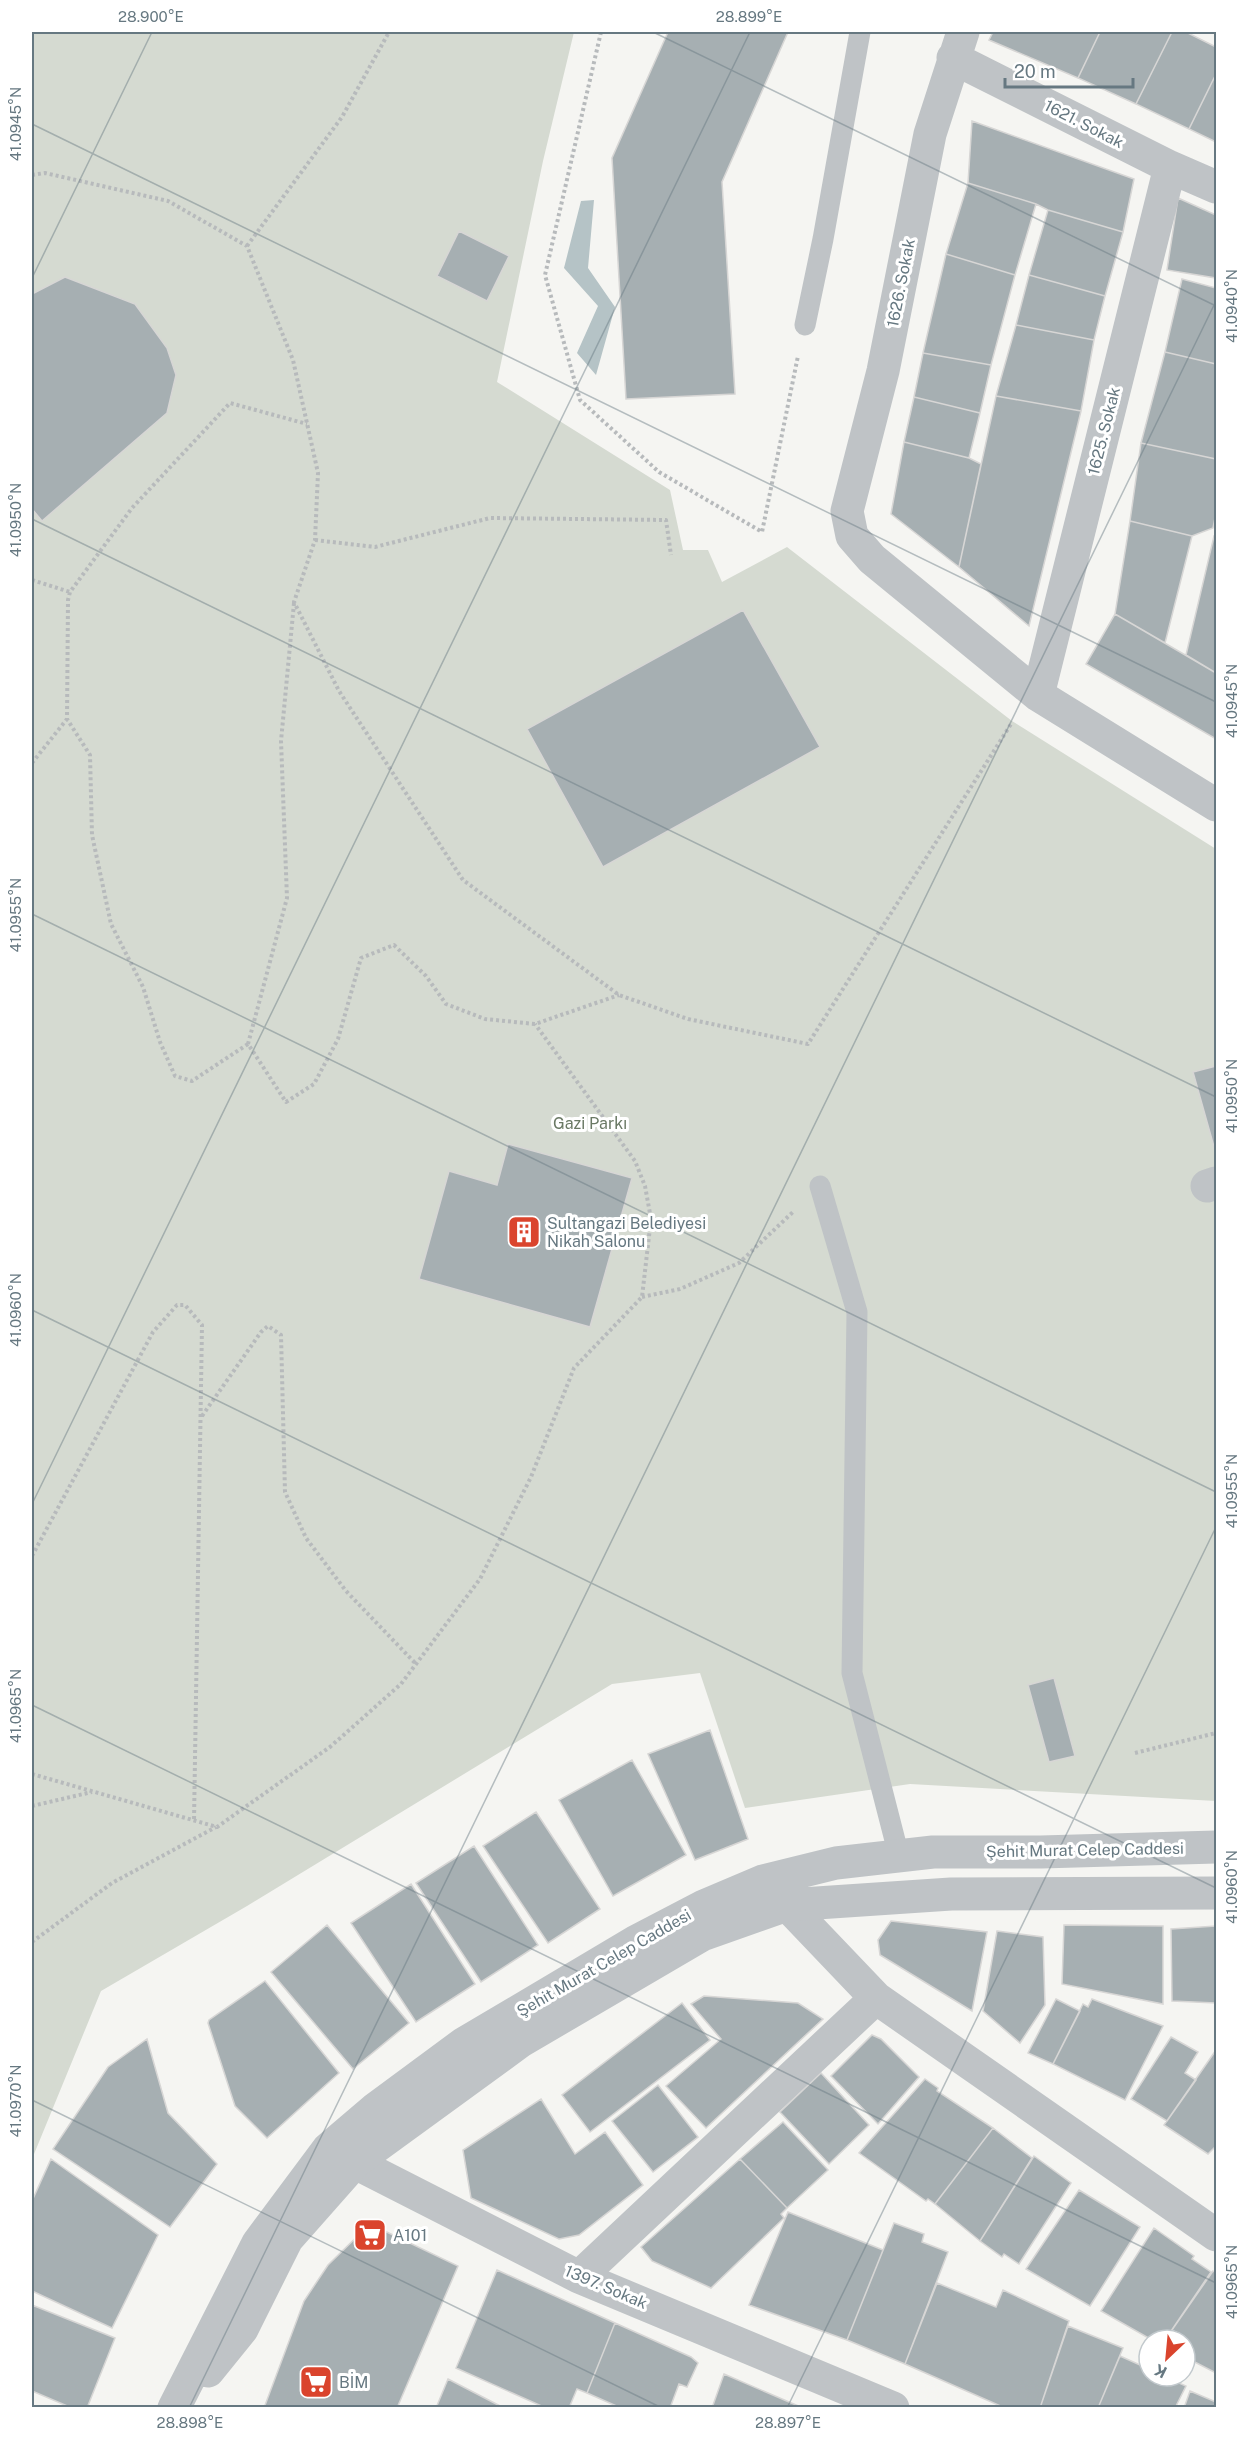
<svg xmlns="http://www.w3.org/2000/svg" width="1248" height="2439" viewBox="0 0 1248 2439" font-family="'Public Sans',sans-serif">
  <style>
    .green { fill: #d5dad1 }
    .water { fill: #b5c3c6 }
    .building { fill: #a6afb2; stroke: #d7d6d5; stroke-width: 1.5 }
    .lines { fill: none; stroke-linecap: round; stroke-linejoin: round }
    .path { stroke: #b7babc; stroke-width: 4; stroke-dasharray: 3 3; stroke-linecap: butt }
    .service { stroke: #bfc3c6; stroke-width: 21 }
    .minor { stroke: #bfc3c6; stroke-width: 33 }
    .tertiary { stroke: #bfc3c6; stroke-width: 33 }
    .ticks { fill: none; stroke: #667881; stroke-width: 1.5; stroke-opacity: 0.45 }
    .labels { text-anchor: middle; dominant-baseline: central; stroke-width: 6; stroke-linejoin: round; paint-order: stroke }
    .street-label { font-size: 16px; fill: #667881; stroke: #fff }
    .park-label { font-size: 16px; fill: #6a7964; stroke: #fff }
    .poi-label { font-size: 16px; fill: #667881; stroke: #fff; text-anchor: start }
    .neatline { fill: none; stroke: #667881; stroke-width: 2 }
    .ticks-label { font-size: 15px; text-anchor: middle; fill: #667881 }
  </style>
  <rect width="100%" height="100%" fill="#f5f5f2"/>
  <!-- green -->
  <path class="green" d="M32,32H574L543,161L497,382L670,490L683,550H708L722,582L787,547L1012,721L1216,849V1801L910,1784L745,1808L700,1673L612,1684L247,1906L101,1991L32,2159Z"/>
  <!-- water -->
  <path class="water" d="M594,200L588,268L615,307L596,375L577,353L598,306L564,268L581,201Z"/>
  <!-- building -->
  <path class="building" d="M668,32H788L722,182L735,394L626,399L612,158Z
    M993,32H1100L1078,78L989,40Z
    M1100,32H1172L1136,104L1078,78Z
    M1172,32H1186L1216,47V74L1189,129L1136,104Z
    M1216,74V142L1189,129Z
    M972,121L1134,179L1123,232L1048,210L1036,204L968,183Z
    M968,183L1036,204L1015,275L946,254Z
    M1178,198L1216,215V278L1167,270Z
    M1048,210L1123,232L1105,296L1029,275Z
    M459,231L509,256L487,301L437,276Z
    M946,254L1015,275L991,365L923,353Z
    M1029,275L1105,296L1094,340L1016,325Z
    M65,277L135,304L167,348L176,375L167,413L42,521L32,509V294Z
    M1182,279L1216,288V364L1165,352Z
    M1016,325L1094,340L1081,411L996,396Z
    M1165,352L1216,364V459L1141,443Z
    M923,353L991,365L980,413L914,397Z
    M996,396L1081,411L1029,626L959,567Z
    M914,397L980,413L969,458L904,442Z
    M904,442L969,458L981,464L959,567L891,514Z
    M1141,443L1216,459V513L1213,528L1192,536L1130,521Z
    M1130,521L1192,536L1165,643L1115,614Z
    M1214,536L1216,537V673L1186,655Z
    M743,610L820,747L603,867L527,729Z
    M1115,614L1216,673V739L1086,664Z
    M1216,1066V1154L1193,1072Z
    M508,1144L632,1178L590,1327L419,1279L449,1171L497,1185Z
    M1054,1678L1075,1756L1049,1762L1028,1685Z
    M710,1730L748,1839L695,1860L648,1754Z
    M632,1760L686,1855L613,1896L559,1800Z
    M536,1812L600,1909L548,1943L483,1846Z
    M474,1846L538,1945L481,1982L416,1883Z
    M411,1884L475,1984L416,2022L351,1923Z
    M891,1921L987,1932L972,2011L880,1955L878,1940Z
    M327,1925L409,2023L353,2069L271,1972Z
    M1064,1925L1163,1926V2004L1062,1984Z
    M1216,1926V2003L1172,2001L1171,1929Z
    M997,1931L1043,1937L1045,2005L1020,2043L983,2011Z
    M265,1981L339,2073L267,2138L235,2106L208,2023L209,2020Z
    M704,1996L798,2003L823,2019L706,2128L666,2086L721,2039L691,2004Z
    M1056,1999L1080,2011L1053,2064L1028,2053Z
    M1092,1999L1163,2026L1125,2100L1053,2064L1083,2004L1088,2007Z
    M682,2003L710,2040L590,2132L562,2095Z
    M872,2035L881,2039L919,2077L878,2124L831,2076Z
    M1171,2037L1198,2052L1185,2073L1196,2080L1167,2121L1131,2099Z
    M147,2039L168,2113L217,2164L170,2227L53,2149L108,2067Z
    M1216,2050V2146L1208,2154L1164,2125Z
    M821,2073L869,2125L829,2164L780,2112Z
    M925,2079L938,2088L937,2091L993,2128L935,2204L928,2199L926,2201L859,2153Z
    M658,2085L698,2137L653,2172L612,2121Z
    M541,2099L575,2154L605,2132L643,2185L579,2235L559,2239L471,2198L463,2150Z
    M783,2122L828,2170L787,2208L740,2159Z
    M993,2128L1032,2158L980,2241L935,2204Z
    M1034,2156L1071,2183L1019,2264L1004,2254L1002,2257L980,2241Z
    M51,2159L158,2235L112,2328L32,2291V2201Z
    M740,2159L787,2208L781,2214L784,2218L711,2288L652,2261L641,2247Z
    M1079,2190L1140,2227L1090,2306L1026,2269Z
    M788,2212L883,2250L847,2340L749,2305Z
    M894,2223L924,2234L922,2242L948,2252L905,2364L847,2340Z
    M370,2224L458,2266L397,2408H264L304,2301L328,2265Z
    M1154,2228L1194,2256L1192,2259L1211,2272L1165,2340H1152L1101,2311Z
    M497,2270L615,2323L587,2393L577,2389L569,2408H546L456,2368Z
    M1213,2271L1216,2273V2373L1185,2357V2340H1165Z
    M937,2283L996,2307L1003,2290L1069,2321L1040,2408H1005L905,2364Z
    M32,2305L115,2338L87,2408H72L32,2391Z
    M615,2323L691,2357L698,2363L687,2387L679,2384L670,2408H621L587,2393Z
    M1068,2326L1123,2348L1098,2408H1040Z
    M1120,2356L1149,2369V2376H1163L1186,2386L1175,2408H1098Z
    M724,2374L803,2408H712Z
    M448,2379L504,2408H436Z
    M1190,2391L1216,2402V2408H1184Z"/>
  <g class="lines">
    <!-- path -->
    <path class="path" d="M601,32L545,275L580,400L659,472L762,532L798,356
      M32,175L45,173L168,201L247,246L293,360L318,473L315,540L294,602L339,691L463,880L619,995L688,1019L808,1044L1011,724
      M247,246L342,117L389,32
      M315,540L375,547L490,518L666,520L671,555
      M32,580L70,592
      M294,603L281,741L287,898L248,1044L286,1102L314,1084L338,1039L361,958L394,945L426,976L446,1004L485,1019L535,1024L619,995
      M32,763L67,719
      M248,1044L192,1081L175,1076L160,1042L143,987L111,924L92,835L90,755L67,719L68,600L70,592L132,508L230,403L307,424
      M642,1297L680,1289L739,1263L794,1211
      M202,1416L261,1332L268,1326L281,1335L285,1492L306,1538L346,1591L416,1664
      M32,1556L153,1332L177,1305H185L202,1325L194,1821
      M1135,1753L1216,1733
      M32,1774L217,1827L330,1747L401,1684L480,1579L531,1477L574,1368L642,1297L651,1219L645,1186L635,1161L535,1024
      M32,1806L92,1792
      M32,1942L112,1883L216,1827"/>
    <!-- service -->
    <path class="service" d="M805,325L823,239L860,32
      M820,1186L857,1312L852,1673L899,1856"/>
    <!-- minor -->
    <path class="minor" d="M963,32L930,134L883,371L847,511L852,536L872,559L1038,695L1216,805
      M953,58L1170,167L1216,187
      M1038,695L1170,167
      M1207,1186L1216,1183
      M770,1887L876,1998L1216,2235
      M330,2150L579,2277L893,2408
      M579,2277L876,1998"/>
    <!-- tertiary -->
    <path class="tertiary" d="M208,2371L242,2329L287,2239L355,2162L521,2041L702,1935L787,1905L951,1894L1216,1893
      M174,2408L258,2243L328,2149L375,2109L463,2044L635,1942L704,1906L763,1881L836,1863L933,1852H1041L1216,1847"/>
  </g>
  <!-- ticks -->
  <path class="ticks" d="M653,32L1216,306M32,124L1216,702M32,278L152,32M32,519L1216,1097M32,914L1216,1492M32,1310L1216,1888M32,1504L750,32M32,1705L1216,2283M32,2100L662,2408M189,2408L1216,301M787,2408L1216,1527"/>
  <!-- icons -->
  <defs>
    <g id="building-square" transform="scale(1.725)"><rect x="-9" y="-9" width="18" height="18" rx="4" fill="#da442d" stroke="#fff"/><path d="M-4-6H4V6H1V3H-1V6H-4ZM-2.5-4.3h1.7v1.8h-1.7ZM.8-4.3h1.7v1.8H.8ZM-2.5-1h1.7V.8h-1.7ZM.8-1h1.7V.8H.8Z" fill="#fff"/></g>
    <g id="supermarket-square" transform="scale(1.725)"><rect x="-9" y="-9" width="18" height="18" rx="4" fill="#da442d" stroke="#fff"/><path d="M-6-5.5h2.5l.6 2H6L4.5 2H-2.5L-4.4-4H-6ZM-1.5 3.2a1.3 1.3 0 1 0 .1 0ZM3 3.2a1.3 1.3 0 1 0 .1 0Z" fill="#fff"/></g>
  </defs>
  <g fill-rule="evenodd">
    <use href="#building-square" x="524" y="1232"/>
    <use href="#supermarket-square" x="370" y="2235"/>
    <use href="#supermarket-square" x="316" y="2382"/>
  </g>
  <g class="labels">
    <!-- street labels -->
    <g class="street-label">
      <text transform="translate(1084 124) rotate(27)">1621. Sokak</text>
      <text transform="translate(901 283) rotate(-79)">1626. Sokak</text>
      <text transform="translate(1104 431) rotate(-76)">1625. Sokak</text>
      <text transform="translate(1085 1850) rotate(-1)">Şehit Murat Celep Caddesi</text>
      <text transform="translate(604 1963) rotate(-30)">Şehit Murat Celep Caddesi</text>
      <text transform="translate(606 2287) rotate(23)">1397. Sokak</text>
    </g>
    <!-- park labels -->
    <g class="park-label">
      <text x="590" y="1123">Gazi Parkı</text>
    </g>
    <!-- poi labels -->
    <g class="poi-label">
      <text x="547" y="1223">Sultangazi Belediyesi<tspan x="547" dy="18">Nikah Salonu</tspan></text>
      <text x="393" y="2235">A101</text>
      <text x="339" y="2382">BİM</text>
    </g>
  </g>
  <!-- border -->
  <rect width="1248" height="2439" fill="none" stroke="#ffffff" stroke-width="66"/>
  <!-- north arrow -->
  <g transform="translate(1167 2358) rotate(206)"><circle r="28" fill="#ffffff" stroke="#c2c9cd" stroke-width="1.5"/>
  <path d="M0-4.5L10 22L0 15L-10 22Z" fill="#da442d"/>
  <text y="-9" font-size="16" font-weight="bold" text-anchor="middle" fill="#667881">K</text>
  </g>
  <!-- scale -->
  <path d="M1005 78v9h128v-9" fill="none" stroke="#667881" stroke-width="3"/>
  <text x="1014" y="78" font-size="18" fill="#667881" stroke="#ffffff" stroke-width="4.5" paint-order="stroke">20 m</text>
  <rect x="33" y="33" width="1182" height="2373" class="neatline"/>
  <g class="ticks-label">
    <text x="151" y="22">28.900°E</text>
    <text x="749" y="22">28.899°E</text>
    <text transform="translate(16 124) rotate(-90)" y="5">41.0945°N</text>
    <text transform="translate(1232 306) rotate(-90)" y="5">41.0940°N</text>
    <text transform="translate(16 520) rotate(-90)" y="5">41.0950°N</text>
    <text transform="translate(1232 701) rotate(-90)" y="5">41.0945°N</text>
    <text transform="translate(16 915) rotate(-90)" y="5">41.0955°N</text>
    <text transform="translate(1232 1096) rotate(-90)" y="5">41.0950°N</text>
    <text transform="translate(16 1310) rotate(-90)" y="5">41.0960°N</text>
    <text transform="translate(1232 1491) rotate(-90)" y="5">41.0955°N</text>
    <text transform="translate(16 1706) rotate(-90)" y="5">41.0965°N</text>
    <text transform="translate(1232 1887) rotate(-90)" y="5">41.0960°N</text>
    <text transform="translate(16 2101) rotate(-90)" y="5">41.0970°N</text>
    <text transform="translate(1232 2282) rotate(-90)" y="5">41.0965°N</text>
    <text x="190" y="2428">28.898°E</text>
    <text x="788" y="2428">28.897°E</text>
  </g>
</svg>
